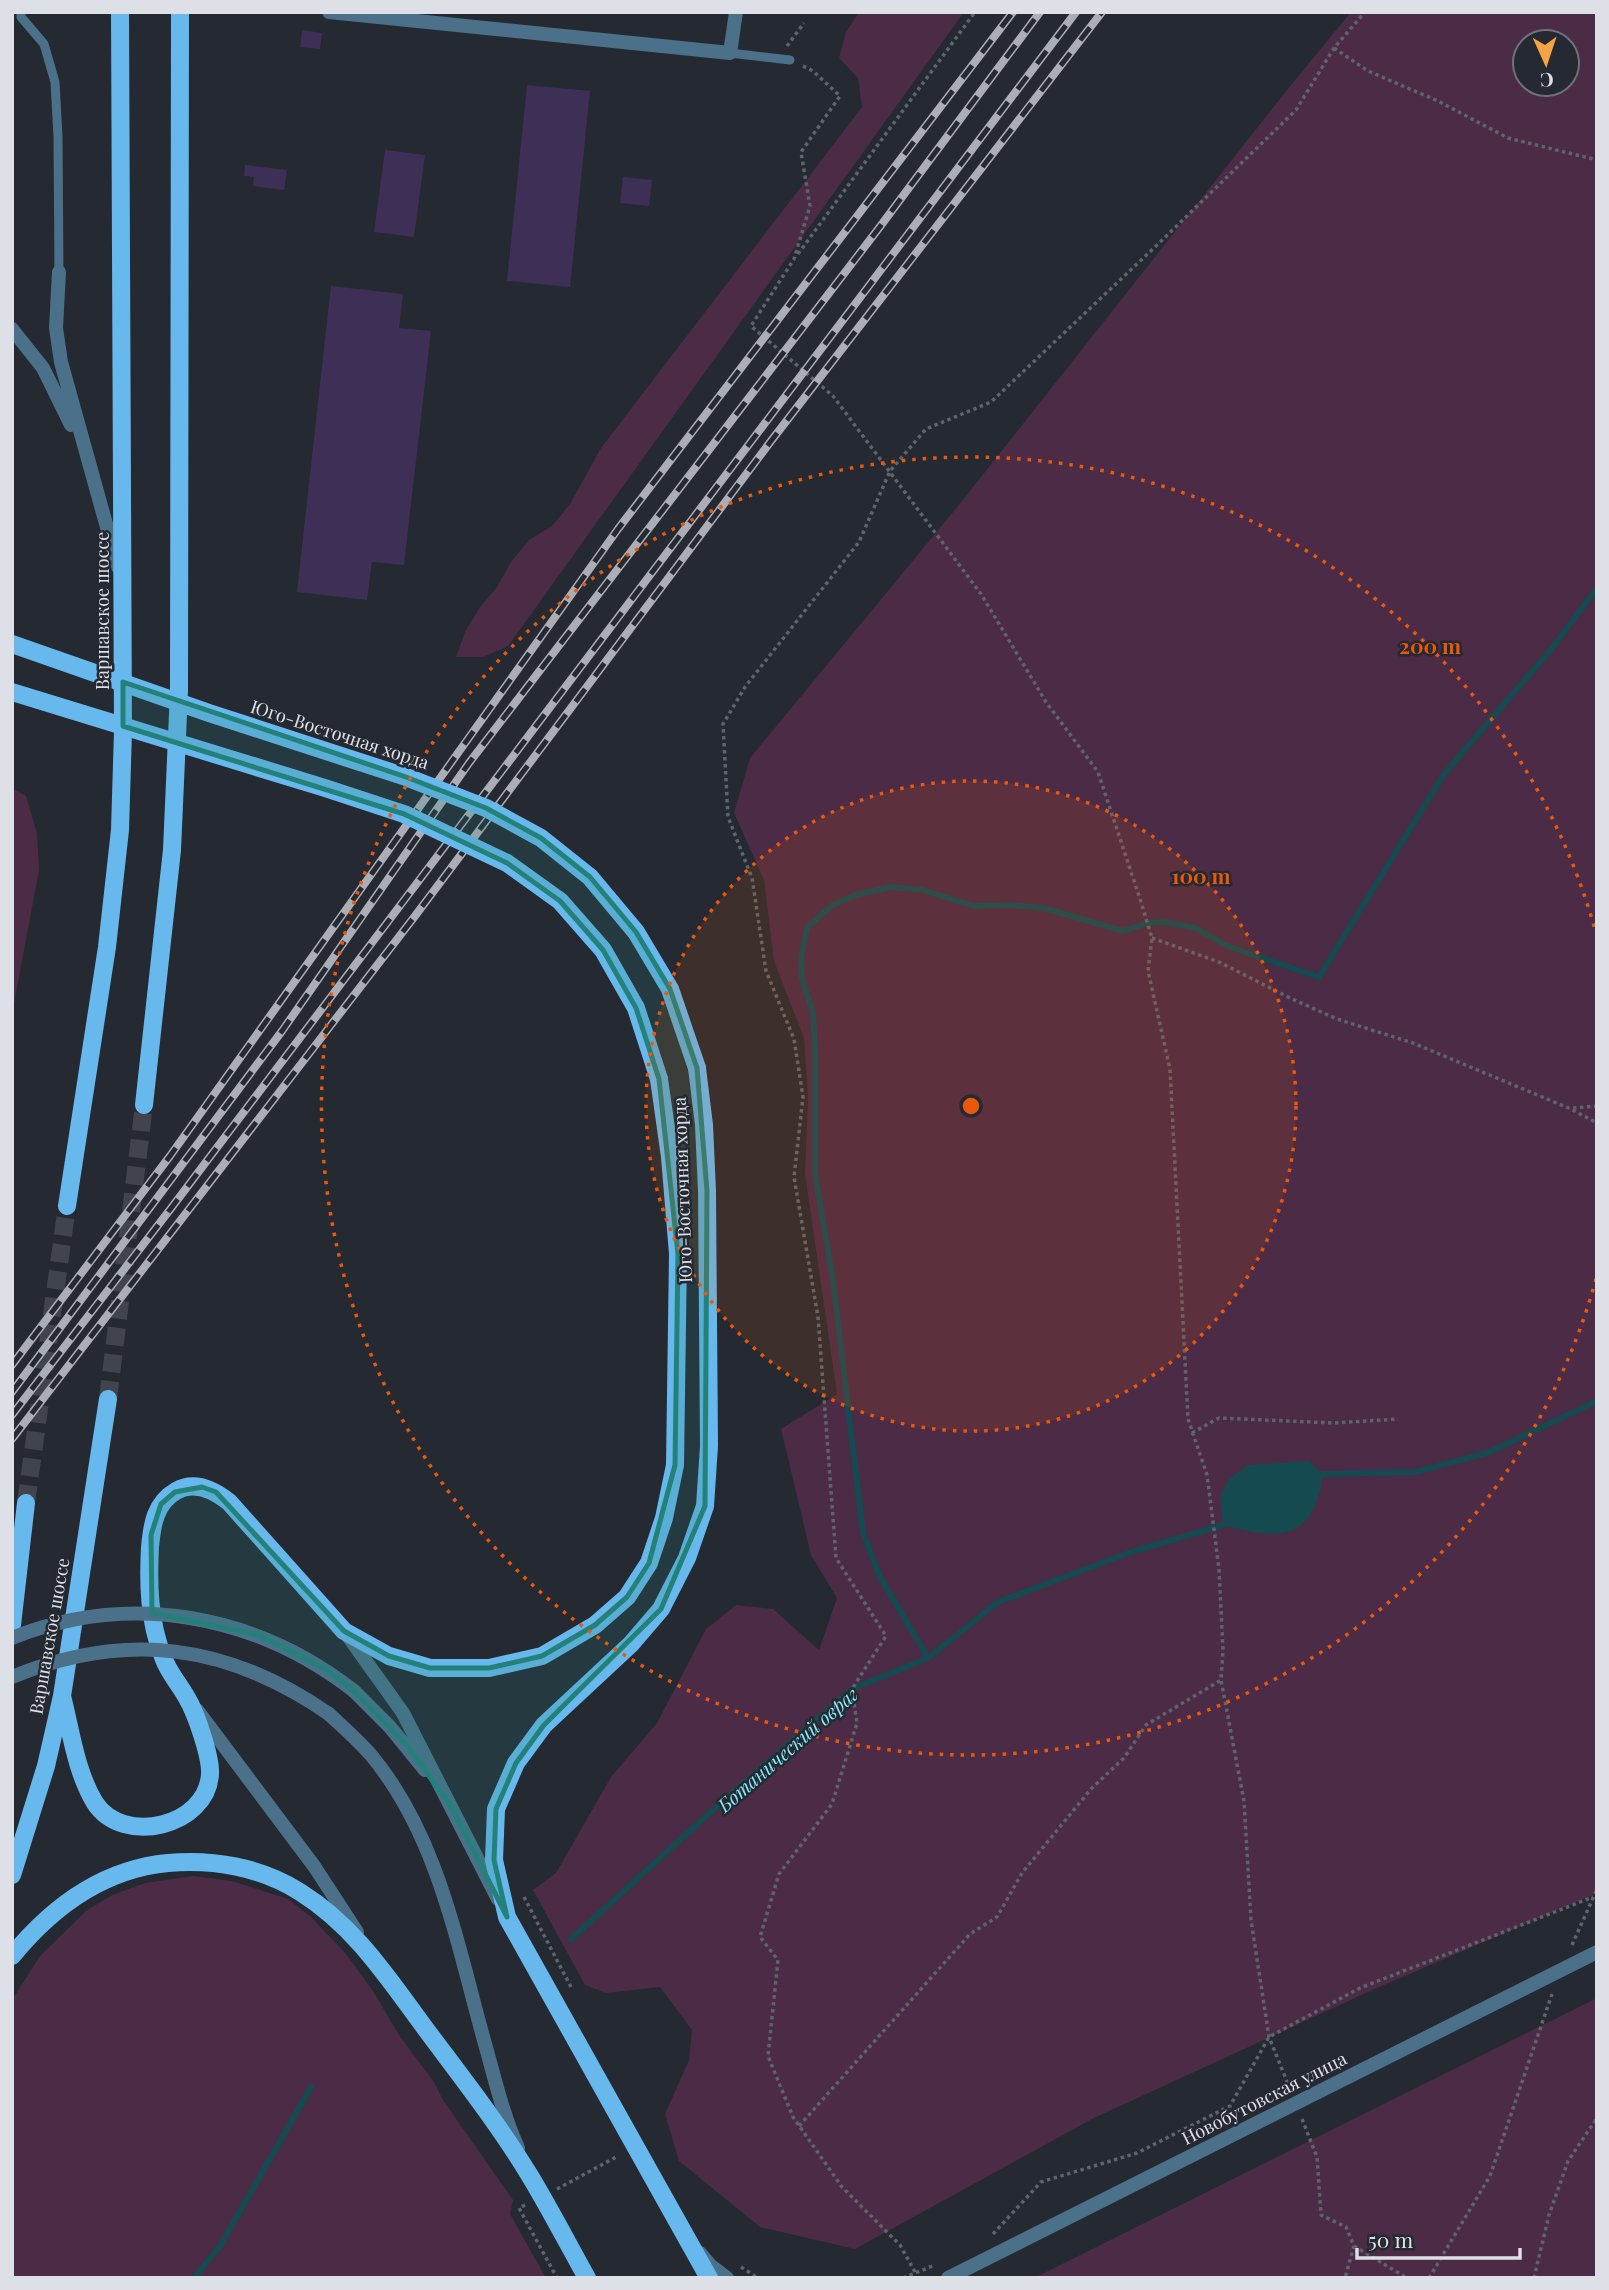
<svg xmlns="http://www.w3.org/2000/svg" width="1609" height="2290" viewBox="0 0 1609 2290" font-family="'Playfair Display',serif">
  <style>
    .green { fill: #4b2b46; fill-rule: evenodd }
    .water { fill: #154a51 }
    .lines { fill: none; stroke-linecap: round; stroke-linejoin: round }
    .stream { stroke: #154a51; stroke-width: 6 }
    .building { fill: #3e2f56 }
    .primary-tunnel { stroke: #41444d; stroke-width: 18; stroke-dasharray: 18 9; stroke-linecap: butt }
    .path { stroke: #5f636b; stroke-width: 3.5; stroke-dasharray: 3.5 3.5; stroke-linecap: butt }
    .service { stroke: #4b718a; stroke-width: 9 }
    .minor { stroke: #4b718a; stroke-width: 14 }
    .tertiary { stroke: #4b718a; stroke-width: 14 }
    .primary { stroke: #67b9ed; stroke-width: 18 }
    .rail-casing { stroke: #abaeb6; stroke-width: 8 }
    .rail { stroke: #252932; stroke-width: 5; stroke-dasharray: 16; stroke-linecap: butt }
    .tertiary-bridge { stroke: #4b718a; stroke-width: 14 }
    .primary-bridge { stroke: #67b9ed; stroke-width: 18 }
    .marked { fill: #24817a; fill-opacity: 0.2; stroke: #24817a; stroke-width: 5; stroke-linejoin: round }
    .ring { fill: none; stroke: #e8590c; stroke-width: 3.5; stroke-dasharray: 3.5 7 }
    .labels { text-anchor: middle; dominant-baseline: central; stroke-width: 5; stroke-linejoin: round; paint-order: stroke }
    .street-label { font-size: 18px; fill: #dee0e7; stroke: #252932 }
    .water-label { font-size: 19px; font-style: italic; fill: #85eefd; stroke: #252932 }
    .centre { fill: #e8590c; stroke: #252932; stroke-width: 3.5 }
    .ring-label { font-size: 21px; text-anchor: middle; font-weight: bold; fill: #e8590c; stroke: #252932; stroke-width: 5; stroke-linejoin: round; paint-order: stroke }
  </style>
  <rect width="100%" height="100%" fill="#252932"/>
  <!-- green -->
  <path class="green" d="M859,12H964L508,646L483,657H456L465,632L480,607L497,587L511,562L529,540L552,526L570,504L601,448L862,107L858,78L839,58L846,32Z
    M1351,12H1597V1893L1368,1992L1094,2118L855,2249L760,2227L679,2161L665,2114L689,2060L692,2030L660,1987L606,1993L585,1985L533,1890L556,1873L611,1777L657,1723L706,1629L736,1605L773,1609L819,1650L837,1598L811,1555L781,1429L837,1394L805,1174L808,1098L804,1038L774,961L764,880L734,813L750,758L958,506L1291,85ZM1525,42H1567V84H1525Z
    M12,788L26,796L37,833L39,870L12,1014Z
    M193,1876L232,1881L288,1899L311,1917L346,1954L373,1991L399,2035L434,2082L443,2100L513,2200L510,2214L546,2278H12V2000L40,1956L86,1911L112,1895L145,1883Z
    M1597,1998V2278H1034L1048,2271Z"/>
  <!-- water -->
  <path class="water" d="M1308,1461L1323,1474C1314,1541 1280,1541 1223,1525L1220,1497L1229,1479L1247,1465Z"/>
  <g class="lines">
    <!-- stream -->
    <path class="stream" d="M1323,1474L1415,1472L1487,1453L1597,1401
      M928,1658L880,1577L863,1533L833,1280L815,1174V1047L813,1014L802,978L801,958L807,928L831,906L855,895L891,887L923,890L973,906L1012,905L1044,908L1123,931L1148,923L1164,922L1196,928L1227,946L1319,977L1444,774L1553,647L1597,588
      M571,1939L715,1808L852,1689L928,1658L998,1602L1131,1552L1223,1525
      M194,2278L220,2246L311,2087"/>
  </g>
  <!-- building -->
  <path class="building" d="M302,30L322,33L320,49L300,47Z
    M527,85L590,91L570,287L507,281Z
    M385,150L425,155L414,237L374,232Z
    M245,165L287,170L284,190L253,186L254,177L244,176Z
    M623,177L652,180L649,206L620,203Z
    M331,286L403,294L399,328L431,331L404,565L372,562L367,600L297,592Z"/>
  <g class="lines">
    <!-- primary-tunnel -->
    <path class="primary-tunnel" d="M108,1399L144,1105
      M26,1503L67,1206"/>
    <!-- path -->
    <path class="path" d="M787,46L804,23
      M1334,48L1368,71L1438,101L1508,138L1597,160
      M803,66L813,71L840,96L801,152L810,206L794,259L751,326L833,396L981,594L1046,702L1098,772L1141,902L1152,938L1148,971L1170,1069L1188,1419L1207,1475L1219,1569L1223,1650L1221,1680L1244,1801L1251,1920L1269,2037L1290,2089
      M798,254L975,12
      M1152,938L1219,962L1290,998L1337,1019L1413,1043L1571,1109L1597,1123
      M1573,1108L1597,1106
      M1192,1433L1219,1418L1334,1423L1398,1419
      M524,1897L572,1989
      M1572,1945L1597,1889
      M1302,2119L1317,2157L1321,2215L1346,2227L1354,2246L1345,2278
      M799,2126L970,1934L997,1917L1022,1873L1091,1789L1124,1758L1146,1725L1221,1680
      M557,2189L618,2156
      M525,2205L519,2208L557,2278
      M993,2234L1041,2182L1137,2153L1230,2106L1269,2037L1360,1988L1593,1897
      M1354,2246L1407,2278
      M741,2267L758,2278
      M915,2272L900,2245L842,2187L793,2117L768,2056L778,1960L760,1937L779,1874L832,1804L857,1723L852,1689L886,1636L836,1558L818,1317L794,1177L803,1097L794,1039L766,971L752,878L728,817L723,724L745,687L859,542L890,471L926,429L991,402L1156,246L1296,110L1334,48L1365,12
      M903,2278L935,2265
      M1429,2278L1490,2176L1552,1994
      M1534,2278L1549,2215L1568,2161L1597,2118"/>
    <!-- service -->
    <path class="service" d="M21,12V17L44,44L55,82L58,137L59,272
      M730,53L790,60"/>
    <!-- minor -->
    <path class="minor" d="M329,12L730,53L736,12
      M59,272L56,328L61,362L118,567
      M12,329L43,368L71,425"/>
    <!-- tertiary -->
    <path class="tertiary" d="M345,1632L403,1713L498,1899
      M354,1691L390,1727L425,1770
      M197,1710L314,1866L357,1932
      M329,1714C343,1727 358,1740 371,1755C440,1838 458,1950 487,2051C496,2084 504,2117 518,2148
      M700,2253L710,2265L727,2278
      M948,2278L1597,1952"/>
    <!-- primary -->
    <path class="primary" d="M697,1068L704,1125L707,1191L709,1446L705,1506L687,1558L661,1609L631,1644L544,1725L516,1763L496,1809L494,1860L507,1917L709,2278
      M144,1105L172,850L179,691L180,12
      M67,1206L107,947L120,830L123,731L120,12
      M12,1625L26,1503
      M62,1696C71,1731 76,1772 95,1803C123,1846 207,1827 210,1774C211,1757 196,1713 187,1698C179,1683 169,1674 163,1657C149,1622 148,1584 150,1547C152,1525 155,1503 176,1491C195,1480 214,1490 229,1502L344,1631L389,1656L430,1668H489L542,1656L595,1625L627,1597L649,1563L664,1518L675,1465L678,1254L670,1157L659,1079
      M12,1875L46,1766L62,1696L108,1399
      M12,1956C52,1907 104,1869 168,1863C213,1859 261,1867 300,1892C353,1925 386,1975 422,2024C459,2074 498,2123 530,2176C550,2209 568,2244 587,2278"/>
    <!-- rail casing -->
    <g class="rail-casing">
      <path id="rail" d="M12,1365L170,1156L618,529L1013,12
        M12,1392L282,1031L469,763L879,228L1040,12
        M12,1415L172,1207L1076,12
        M12,1439L415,916L771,441L1102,12"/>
    </g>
    <!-- rail -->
    <use href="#rail" class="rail"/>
    <!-- tertiary-bridge -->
    <path class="tertiary-bridge" d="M12,1638C130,1591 255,1614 354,1691
      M12,1677C126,1630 228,1644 329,1714"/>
    <!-- primary-bridge -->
    <path class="primary-bridge" d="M12,644L209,713L406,777L486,808L541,838L590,877L636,932L670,989L697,1068
      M12,692L325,788L404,814L507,863L560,901L603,950L636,1008L659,1079"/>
  </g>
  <!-- marked area -->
  <path class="marked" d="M123,682L406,777L486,808L541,838L590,877L636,932L670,989L697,1068L707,1191L705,1506L661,1609L544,1725L516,1763L496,1809L494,1860L507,1917L452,1808L409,1748L354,1691L327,1670L258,1635L152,1613L151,1535L161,1504L175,1492L202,1487L216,1492L344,1631L389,1656L430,1668H489L542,1656L595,1625L627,1597L649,1563L675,1465L678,1254L659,1079L636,1008L603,950L560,901L507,863L404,814L123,726Z"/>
  <!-- distance rings -->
  <circle cx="971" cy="1106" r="325" fill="#e8590c" fill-opacity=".12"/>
  <g class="ring">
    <circle cx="971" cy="1106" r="325"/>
    <path d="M1596 1279A649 649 0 1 1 1596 933"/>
  </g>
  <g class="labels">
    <!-- street labels -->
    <g class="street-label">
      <text transform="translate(102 611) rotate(-90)">Варшавское шоссе</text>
      <text transform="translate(340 734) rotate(18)">Юго-Восточная хорда</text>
      <text transform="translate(682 1190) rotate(-92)">Юго-Восточная хорда</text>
      <text transform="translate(49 1636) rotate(-80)">Варшавское шоссе</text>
      <text transform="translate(1264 2098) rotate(-27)">Новобутовская улица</text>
    </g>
    <!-- water labels -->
    <g class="water-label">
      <text transform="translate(787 1749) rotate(-41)">Ботанический овраг</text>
    </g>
  </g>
  <circle cx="971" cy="1106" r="10" class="centre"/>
  <g class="ring-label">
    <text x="1430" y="654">200 m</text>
    <text x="1201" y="884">100 m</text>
  </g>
  <!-- border -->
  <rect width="1609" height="2290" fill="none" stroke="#dee0e7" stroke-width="28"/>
  <!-- north arrow -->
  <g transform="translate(1546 63) rotate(177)"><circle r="33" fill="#252932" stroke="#6f727a" stroke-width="2"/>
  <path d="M0-5L12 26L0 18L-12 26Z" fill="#f5a346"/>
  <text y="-10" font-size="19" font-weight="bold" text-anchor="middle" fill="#dee0e7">С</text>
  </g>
  <!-- scale -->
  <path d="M1357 2248v10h163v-10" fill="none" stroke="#dee0e7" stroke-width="3.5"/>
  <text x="1368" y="2248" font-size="21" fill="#dee0e7" stroke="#252932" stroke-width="5" paint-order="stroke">50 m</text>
</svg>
